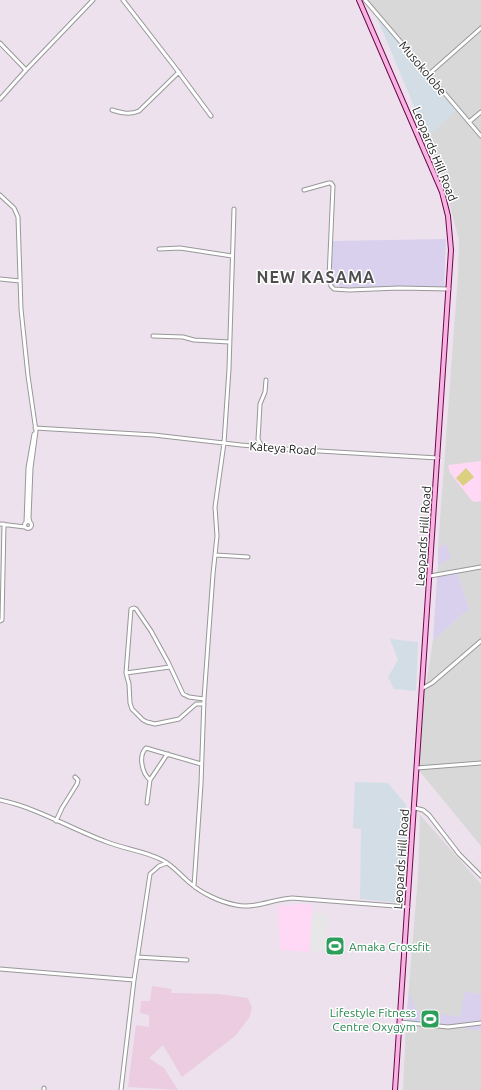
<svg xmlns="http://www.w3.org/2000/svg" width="481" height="1090" viewBox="0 0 481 1090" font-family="Ubuntu,sans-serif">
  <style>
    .residential { fill: #d8d8d9 }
    .commercial { fill: #d9d0ee }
    .industrial { fill: #d3dde6 }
    .education { fill: #fed8f4 }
    .farmland { fill: #eccce1 }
    .pitch { fill: #dbcf80 }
    .parking { fill: #e7e7e7 }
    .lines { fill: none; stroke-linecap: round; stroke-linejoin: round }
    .street-casing { stroke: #989898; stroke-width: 5 }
    .secondary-casing { stroke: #6d0748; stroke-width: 6 }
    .street { stroke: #fff; stroke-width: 3 }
    .secondary { stroke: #f7b4e3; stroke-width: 4 }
    .labels { text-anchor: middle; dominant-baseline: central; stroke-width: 3; stroke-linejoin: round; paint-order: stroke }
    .street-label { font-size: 12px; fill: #1b1b1b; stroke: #fff }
    .leisure-label { font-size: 12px; fill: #27864d; stroke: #fff; text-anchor: start }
    .district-label { font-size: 16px; font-weight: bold; letter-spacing: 1px; fill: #4e4e4e; stroke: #fff }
  </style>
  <rect width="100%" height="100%" fill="#ece1ed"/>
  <!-- residential -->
  <path class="residential" d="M369,0H481V846L417,768L423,688L426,685L433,640L469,609L458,574L437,577L438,566L451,557L441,547L438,548L458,274L459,240L444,183L427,137L458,109L375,13Z
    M420,815L481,884V1090H403L406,1023L418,876Z"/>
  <!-- commercial -->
  <path class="commercial" d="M446,239L444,287H341L339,285H333L331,279L333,241Z
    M446,544L451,557L438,566V548Z
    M458,574L469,609L433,640L437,577Z
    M465,992L481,994V1030L406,1023L409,995L411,996L417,1011L460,1017Z"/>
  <!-- industrial -->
  <path class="industrial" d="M375,13L459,109L427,137Z
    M390,639L418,642L416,691L394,689L388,677L398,660Z
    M355,782L388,783L406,805L404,833L408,834L401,903L360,899L361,829L353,828Z"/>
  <!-- education -->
  <path class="education" d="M481,461V501L476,502L472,501L450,473L448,465Z
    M301,904L312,905L310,952L280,950L278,906Z"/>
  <!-- farmland -->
  <path class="farmland" d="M152,986L172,989L171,993L219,994L248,998L252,1008L249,1018L235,1036L182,1077L163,1045L149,1058L164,1068L178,1090L128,1087L136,1025L149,1027V1015L140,1013L141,1001H150Z"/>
  <!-- pitch -->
  <path class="pitch" d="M466,468L474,477L463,486L456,478Z"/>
  <!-- parking -->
  <path class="parking" d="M312,913L327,914L325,950L321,949V952L310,950Z"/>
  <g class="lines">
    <!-- street casing -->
    <g class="street-casing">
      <path id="street" d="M123,0L174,66L211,116
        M365,0L481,136
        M0,43L26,70
        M429,74L481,28
        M0,99L26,70L93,0
        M112,110C122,113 130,115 139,111L179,72
        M469,122L481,112
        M304,190L329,183H331L333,186L329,278L331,286L334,289L349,290L399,288L449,289
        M0,195L14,208L18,217L21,309L28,376L36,431L31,468L29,518L30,522
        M159,249L180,248L232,256
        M0,279L20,281
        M153,336L183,337L194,340L229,342
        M35,428L154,435L241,445L285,449L438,458
        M262,447L258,439L259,423L260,404L265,392L266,380
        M24.5 525a3.5 3.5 0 1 1 7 0a3.5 3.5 0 1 1-7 0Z
        M26,523L28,468L34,434
        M0,524L25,527
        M216,555L248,557
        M430,576L481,567
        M0,621L2,620L4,524
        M126,673L170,667
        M423,688L432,683L481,641
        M204,704H196L179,719L155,724L147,722L143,720L132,709L130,703L129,684L126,673L131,609L134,608L136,609L151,631L168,662L183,694L189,697L204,699
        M417,768L481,763
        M150,780C142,773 138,756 146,748L201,764
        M0,800C38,808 71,829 107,842C124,849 145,851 162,860C173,865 180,875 190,883C201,893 220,902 236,905C255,909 273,899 292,898L408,907
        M147,803L150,780L166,756L168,754
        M415,808L423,810L429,815L459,854L481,876
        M56,821L62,808L77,784L78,780L75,777
        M194,886L201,784L204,699L213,574L217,536L215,507L224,443L229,369L234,209
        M137,957L187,960
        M0,969L134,980
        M400,1022L448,1027L481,1023
        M44,1088V1090
        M121,1090L134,980L150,874L159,866L167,863"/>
    </g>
    <!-- secondary casing -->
    <g class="secondary-casing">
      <path id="secondary" d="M359,0L442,192L448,216L451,250L395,1090"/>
    </g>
    <!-- street -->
    <use href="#street" class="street"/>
    <!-- secondary -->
    <use href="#secondary" class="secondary"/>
  </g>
  <!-- icons -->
  <defs>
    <g id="stadium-square" transform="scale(1)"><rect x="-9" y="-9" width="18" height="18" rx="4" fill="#2e9e5b" stroke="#fff"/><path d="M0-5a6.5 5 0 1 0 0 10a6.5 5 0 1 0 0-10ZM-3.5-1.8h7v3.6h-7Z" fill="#fff"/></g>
  </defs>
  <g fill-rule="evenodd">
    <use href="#stadium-square" x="335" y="946"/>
    <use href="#stadium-square" x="430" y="1019"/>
  </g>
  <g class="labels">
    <!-- street labels -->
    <g class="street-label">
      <text transform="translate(423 68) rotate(50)">Musokolobe</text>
      <text transform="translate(435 154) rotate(68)">Leopards Hill Road</text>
      <text transform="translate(283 448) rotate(4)">Kateya Road</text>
      <text transform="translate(423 536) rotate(-86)">Leopards Hill Road</text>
      <text transform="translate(401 859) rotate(-86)">Leopards Hill Road</text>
    </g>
    <!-- leisure labels -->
    <g class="leisure-label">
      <text x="349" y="946">Amaka Crossfit</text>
      <text x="416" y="1012" text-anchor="end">Lifestyle Fitness<tspan x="416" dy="14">Centre Oxygym</tspan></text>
    </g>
    <!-- district labels -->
    <g class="district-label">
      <text x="316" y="277">NEW KASAMA</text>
    </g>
  </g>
</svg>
